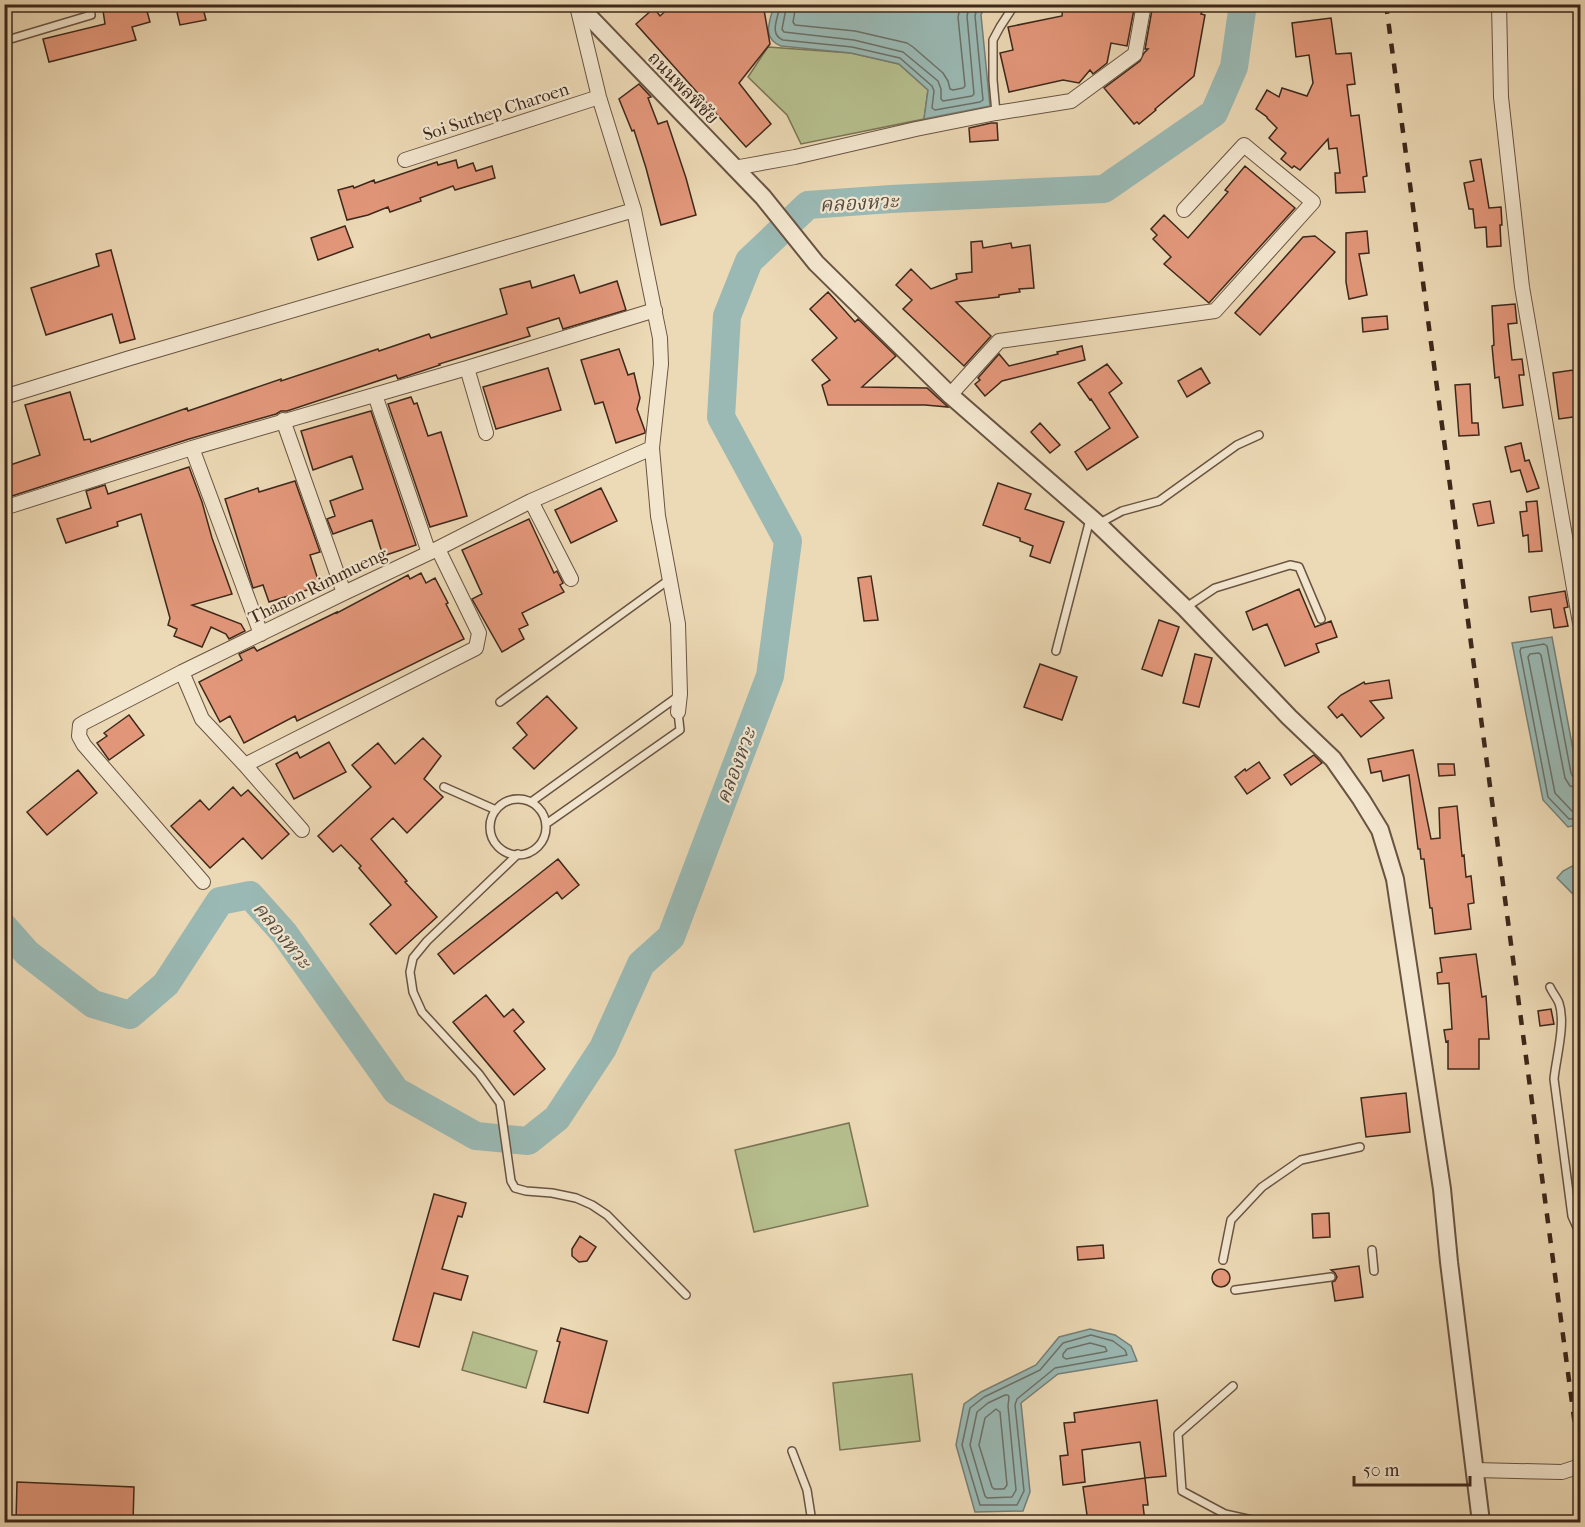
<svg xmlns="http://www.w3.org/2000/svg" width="1585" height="1527" viewBox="0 0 1585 1527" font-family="'IM FELL French Canon','Noto Serif Thai',serif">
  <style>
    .green { fill: #b6bf8e; stroke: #7a7454; stroke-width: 1.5 }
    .water { fill: #9ab9b4; stroke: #757f77; stroke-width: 1.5 }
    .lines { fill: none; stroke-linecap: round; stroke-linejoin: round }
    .shore { stroke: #6c7068; stroke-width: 1.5 }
    .river { stroke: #9ab9b4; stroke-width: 28 }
    .building { fill: #e3977a; stroke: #3d281b; stroke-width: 1.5 }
    .service-casing { stroke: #695442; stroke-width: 10 }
    .minor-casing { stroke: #695442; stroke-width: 16 }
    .tertiary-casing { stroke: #695442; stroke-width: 20 }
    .service { stroke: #f3e6cf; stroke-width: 7 }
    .minor { stroke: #f3e6cf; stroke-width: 14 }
    .tertiary { stroke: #f3e6cf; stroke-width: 16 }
    .rail { stroke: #3d281b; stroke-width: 4.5; stroke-dasharray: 10 10; stroke-linecap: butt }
    .labels { text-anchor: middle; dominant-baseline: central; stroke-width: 4.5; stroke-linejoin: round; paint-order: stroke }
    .street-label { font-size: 18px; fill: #3d281b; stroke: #f3e6cf }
    .water-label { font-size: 20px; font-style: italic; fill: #544c41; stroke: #f3e6cf }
  </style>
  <rect width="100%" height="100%" fill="#ecd9b5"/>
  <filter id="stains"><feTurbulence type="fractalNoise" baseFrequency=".00333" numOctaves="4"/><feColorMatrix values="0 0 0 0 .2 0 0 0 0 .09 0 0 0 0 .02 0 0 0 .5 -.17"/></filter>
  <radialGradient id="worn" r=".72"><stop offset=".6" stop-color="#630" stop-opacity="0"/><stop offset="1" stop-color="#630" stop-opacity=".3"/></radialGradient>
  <!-- green -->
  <path class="green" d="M768,47L851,53L899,64L928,90L924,119L801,144L787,115L748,77Z
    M849,1123L868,1206L754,1232L735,1150Z
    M473,1332L537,1351L526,1388L462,1370Z
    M912,1374L920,1441L840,1450L833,1383Z"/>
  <!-- water -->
  <path class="water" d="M774,5H985L981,15L990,106L924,119L928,90L899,64L851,53L781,46C761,38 770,21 774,5Z
    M1552,637L1577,771L1580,782V824L1568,827L1543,800L1512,643Z
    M1580,862V899L1577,898L1557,878L1563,871Z
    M1090,1329L1115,1335L1131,1346L1137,1361L1058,1374L1021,1403L1030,1492L1023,1511L975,1512L956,1445L964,1404L981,1392L1036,1365L1059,1337Z"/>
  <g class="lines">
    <!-- shore -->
    <path class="shore" d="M780,4C779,17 768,34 783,40L852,47L900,58L932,86L934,91L932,108L935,110L980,102L983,100L975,16L978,4
      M787,4L782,29L784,32L854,40L903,52L938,81L941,89V99L943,101L972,96L974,94L967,16L970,4
      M796,4L793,22L795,25L855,31L907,43L913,47L943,73L948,81L950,89L953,90L963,88L965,86L958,17L961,4
      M1580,781L1574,779L1571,773L1547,646L1544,644L1521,648L1520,651L1548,797L1569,819L1580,818
      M1580,788L1570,786L1565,778L1541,655L1539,653L1530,654L1528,657L1555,793L1572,811H1580
      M1091,1335L1113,1341L1125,1350L1127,1355L1055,1368L1017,1399L1015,1405L1024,1491L1017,1505H980L962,1445L970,1408L984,1397L1040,1370L1063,1343Z
      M1090,1343L1105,1347L1107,1351L1104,1352L1066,1359L1063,1357V1354L1067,1349Z
      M1005,1395H1008L1009,1397L1008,1406L1016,1490L1012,1497L987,1498L985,1496L970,1445L977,1412L988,1403Z
      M996,1409L1000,1412L1007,1485L1004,1489H994L992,1487L979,1445L985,1418Z"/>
    <!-- river -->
    <path class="river" d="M4,927L27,953L93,1004L130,1015L166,984L220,901L250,895L284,933L396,1091L476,1136L528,1141L557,1118L603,1048L641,964L671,937L770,676L788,541L721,417L727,316L749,261L808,205L891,199L1104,189L1214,113L1234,67L1243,4"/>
  </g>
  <!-- building -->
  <path class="building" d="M102,4H145L150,22L132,27L136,40L49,62L43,39L105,24Z
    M175,4H202L206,20L180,25Z
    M673,4H763L770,44L739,83L771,124L746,147L636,24L654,8L660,16Z
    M1063,4H1135L1127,46L1111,43L1107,63L1093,74L1090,70L1079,83L1063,80L1009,92L1000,53L1013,50L1008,27L1062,16Z
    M1153,4H1205L1201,14L1205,15L1194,76L1155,109L1156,110L1139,124L1137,122L1134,124L1104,88L1140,61L1144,53L1148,49H1145Z
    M1331,18L1336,54L1351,53L1355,84L1347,85L1351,116L1359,115L1367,176L1363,177L1365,192L1336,193L1335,173H1340L1337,148L1329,149L1328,139L1300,170L1294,166L1292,168L1281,159L1286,153L1269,138L1277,128L1267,118V117L1256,109L1267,90L1279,97L1282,88L1307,96L1313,83L1309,55L1296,57L1292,23Z
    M639,84L651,97L648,98L658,124L667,121L686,178L696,215L661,225L646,168L634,130L632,131L619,99Z
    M991,123H997L998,140L970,142L969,128Z
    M1481,159L1489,208L1501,207L1502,225H1500L1501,246L1487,247L1486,227L1475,228L1473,209H1469L1464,183L1474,181L1470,161Z
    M456,160L458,168L473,163L476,171L492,166L495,178L455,190L453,186L420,198L421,201L390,212L388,207L368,215L347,220L338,190L353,186L354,188L374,180L375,183L437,162L438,165Z
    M1245,166L1295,208L1209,303L1164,264L1171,257L1153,239L1157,235L1151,229L1164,215L1188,238L1228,192L1225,190Z
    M345,226L353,247L318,260L311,238Z
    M1367,231L1369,253L1359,254L1367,295L1349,299L1346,282V233Z
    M1315,236L1335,252L1260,335L1235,313L1303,237Z
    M982,241L983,248L1011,243L1012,248L1030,245L1034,288L1019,289L1020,292L999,295V297L956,302L991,336L964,366L903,309L912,300L896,285L911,269L931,289L957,279L956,274L972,272L971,242Z
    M111,250L135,339L120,343L112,314L46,335L31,288L99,266L96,254Z
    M574,275L580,293L617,281L626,310L563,329L559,318L527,328L530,336L439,364L440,365L398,379L396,375L287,411H281L276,414L189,439L12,496L4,472V467L40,455L25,405L70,392L84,440L90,439L91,442L187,408L188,411L281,379V381L378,349L379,351L429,334L431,338L507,314L500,289L530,281L532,288Z
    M828,292L855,322L858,319L896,356L862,387L927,388L948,407L925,405H828L822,385L830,380L812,360L837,338L810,309Z
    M1515,304L1517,323L1508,324L1512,360L1522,359L1524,375H1519L1523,405L1503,408L1499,377L1495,378L1492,346L1494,345L1492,306Z
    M1387,316L1388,329L1363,332L1362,318Z
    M1082,346L1085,360L1002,381L985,396L975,384L980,380L978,378L999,354L1009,366L1058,354L1057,352Z
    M619,349L628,375L634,373L640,398L637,409L645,431V433L616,443L603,402L595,404L581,360Z
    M1107,364L1122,383L1109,393L1138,437L1087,470L1075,452L1110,428L1091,399L1090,400L1078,383Z
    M548,368L561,410L496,429L483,387Z
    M1201,368L1210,383L1187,397L1178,381Z
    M1573,370L1580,416L1559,419L1553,373Z
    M1470,384L1472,423H1478L1479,435L1459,436L1455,385Z
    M411,397L414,404L417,403L428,436L441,432L467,516L430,527L388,404Z
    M371,411L416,545L383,556L372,520L333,534L327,519L335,516L330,501L363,489L352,456L313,470L301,431Z
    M1040,423L1060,445L1050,453L1031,432Z
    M1521,443L1525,461L1529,460L1539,488L1527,492L1520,470L1511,472L1505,447Z
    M189,467L202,502L212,538L232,594L192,605L241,624L245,631L229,639L226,634L211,627L202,647L174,636L177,629L168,625L170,618L141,514L117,522L118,526L66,543L57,519L91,508L86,491L105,485L108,494Z
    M295,481L320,552L310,555L320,586L269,602L263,585L253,588L225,499L258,488L259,492Z
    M998,483L1031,494L1025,509L1064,522L1050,563L1030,556L1033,546L1020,541V538L983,525Z
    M601,488L617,521L571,543L555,510Z
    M1490,501L1494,523L1478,526L1473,504Z
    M1537,501L1542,551L1529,552L1528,535L1523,536L1520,512L1527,511L1526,502Z
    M529,519L554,573L557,571L563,583L560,585L564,592L522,613L528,625L519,629L524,639L502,652L472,599L482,594L462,550Z
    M421,573L426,583L435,578L448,603L446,604L464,639L297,721L295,716L244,743L230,716L220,722L199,682L242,660L239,654L254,647L257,651L337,612V613L408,575L410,579Z
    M871,576L878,620L864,621L858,578Z
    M1299,589L1315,627L1331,621L1337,637L1316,644L1319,652L1285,666L1267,624L1253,630L1246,612Z
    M1565,591L1568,607L1564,608L1568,626L1554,628L1551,609L1531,612L1529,597Z
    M1159,620L1179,627L1162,676L1142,669Z
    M1195,654L1212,658L1199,707L1183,703Z
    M1040,664L1077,677L1062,720L1024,707Z
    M1389,680L1392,698L1370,701L1384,718L1361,737L1342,714L1337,718L1328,707L1341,695L1364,682L1365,684Z
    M547,696L577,728L534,769L513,748L527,735L517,723Z
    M129,715L144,735L109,760L97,743L107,736L104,733Z
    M423,738L441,756L424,779L443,797L407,833L393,818L371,839L407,881L405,882L437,917L396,954L370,924L391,905L359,868L361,866L341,845L333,852L318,836L371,787L352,765L378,743L395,764Z
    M329,742L346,772L294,799L276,764L297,752L300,758Z
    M1413,750L1431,839L1440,838L1439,808L1457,806L1462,856L1464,855L1466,877L1471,876L1474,903L1468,904L1471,929L1435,934L1432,908H1430L1424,859H1421L1420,849H1418L1409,775L1383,781L1381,771L1371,773L1368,759Z
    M1314,755L1322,763L1291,785L1284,775Z
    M1259,762L1270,778L1247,794L1235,777L1245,769L1246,771Z
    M1438,764H1454L1455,775L1439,776Z
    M78,770L97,793L47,835L27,812Z
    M233,787L241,796L248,790L289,834L262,859L243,838L210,868L171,826L200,800L209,810Z
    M558,859L579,885L562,899L557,892L454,974L438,954Z
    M1476,954L1482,997L1486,996L1489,1039H1479V1069H1448V1041L1446,1042L1444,1030L1452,1029L1449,983L1438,984L1437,973L1442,972L1440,958Z
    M486,995L504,1017L513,1009L524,1022L514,1031L545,1069L514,1095L453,1022Z
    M1551,1009L1554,1024L1540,1026L1538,1011Z
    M1406,1093L1410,1132L1366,1137L1361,1098Z
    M434,1194L466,1203L462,1217L458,1216L442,1269L468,1276L461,1300L434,1293L419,1347L393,1340Z
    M1329,1213L1330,1237L1313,1238L1312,1214Z
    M580,1236L596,1247L587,1261L579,1262L572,1256V1249Z
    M1103,1245L1104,1258L1078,1260L1077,1247Z
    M1359,1266L1363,1297L1335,1301L1332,1282L1335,1281L1337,1277L1335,1273L1331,1270Z
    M1212 1278a9 9 0 1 1 18 0a9 9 0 1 1-18 0Z
    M561,1328L607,1341L588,1413L544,1402L560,1342L557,1341Z
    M1157,1400L1166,1476L1145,1478L1140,1442L1082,1450L1085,1482L1063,1485L1060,1456L1068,1455L1064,1423L1075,1422L1074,1413Z
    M1145,1478L1148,1505H1143L1145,1522H1088L1083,1487Z
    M17,1482L134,1487L133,1522H16Z"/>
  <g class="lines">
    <!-- service casing -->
    <g class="service-casing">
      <path id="service" d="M4,41L91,15L89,4
        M996,113L993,80V40L1000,27L1015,4
        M1098,524L1122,511L1159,501L1237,445L1259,435
        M1185,608L1215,588L1290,565L1299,567L1321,619
        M1056,651L1090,519
        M500,702L670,579
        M444,787L496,810
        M490 827a28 28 0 1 1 56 0a28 28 0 1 1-56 0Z
        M531,802L680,695
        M546,824L680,730L678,712
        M518,854L427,941L413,958L410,972L413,992L422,1012L479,1074L500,1103L511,1181L515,1188L526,1191L552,1193L576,1198L592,1205L607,1215L686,1295
        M1550,987C1552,992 1557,998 1559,1003C1566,1024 1556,1058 1554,1079L1572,1216L1580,1234
        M1372,1250L1374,1271
        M1223,1260L1231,1220L1262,1187L1301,1160L1360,1147
        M1235,1290L1331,1277
        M1233,1386L1178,1434L1182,1491L1225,1514L1252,1520
        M792,1451L807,1490L812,1522"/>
    </g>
    <!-- minor casing -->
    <g class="minor-casing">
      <path id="minor" d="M1499,4L1501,97L1522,287L1580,623
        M577,6L599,97L634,210L660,338L661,364L652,448L658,516L678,624L680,694L678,712
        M405,160L599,97
        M734,168L795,157L916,129L996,113L1071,101L1135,54L1144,4
        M467,368L486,433
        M375,395L429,553
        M950,395L999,341L1215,311L1313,202L1244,145L1184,210
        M4,397L130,358L634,210
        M283,420L344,593
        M192,448L261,634
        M531,501L571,579
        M4,508L192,448L467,368L655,310
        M182,672L85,722L80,725L79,736L84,745L203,882
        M245,765L476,648L479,633L438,549
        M302,830L245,765L202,719L182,672L344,593L429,553L531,501L652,448
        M1475,1470L1562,1472L1580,1466"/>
    </g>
    <!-- tertiary casing -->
    <g class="tertiary-casing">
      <path id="tertiary" d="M577,4L763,197L816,263L950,395L1098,524L1185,608L1289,717L1333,759L1361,799L1380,830L1395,879L1442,1189L1449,1262L1481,1522"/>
    </g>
    <!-- service -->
    <use href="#service" class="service"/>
    <!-- minor -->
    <use href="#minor" class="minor"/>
    <!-- tertiary -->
    <use href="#tertiary" class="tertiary"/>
    <!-- rail -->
    <path class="rail" d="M1386,4L1580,1463"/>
  </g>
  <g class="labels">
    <!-- street labels -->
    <g class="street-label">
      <text transform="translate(683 88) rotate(46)">ถนนพลพิชัย</text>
      <text transform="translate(496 112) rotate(-18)">Soi Suthep Charoen</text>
      <text transform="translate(318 586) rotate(-26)">Thanon Rimmueng</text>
    </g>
    <!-- water labels -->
    <g class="water-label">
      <text transform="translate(859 203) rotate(-3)">คลองหวะ</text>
      <text transform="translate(736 766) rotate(-69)">คลองหวะ</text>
      <text transform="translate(282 935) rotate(51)">คลองหวะ</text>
    </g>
  </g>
  <!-- margin -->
  <rect width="1585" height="1527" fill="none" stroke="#ecd9b5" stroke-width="24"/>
  <rect x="6" y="6" width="1573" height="1515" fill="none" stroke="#3d281b" stroke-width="3"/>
  <rect x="12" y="12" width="1561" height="1503" fill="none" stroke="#3d281b" stroke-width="1.5"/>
  <!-- scale -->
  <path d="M1354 1476v9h116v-9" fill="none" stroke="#3d281b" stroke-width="3"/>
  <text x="1363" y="1476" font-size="18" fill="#3d281b" stroke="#f3e6cf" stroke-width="4.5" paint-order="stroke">50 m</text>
  <rect width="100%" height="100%" filter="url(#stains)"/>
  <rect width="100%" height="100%" fill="url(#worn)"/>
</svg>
